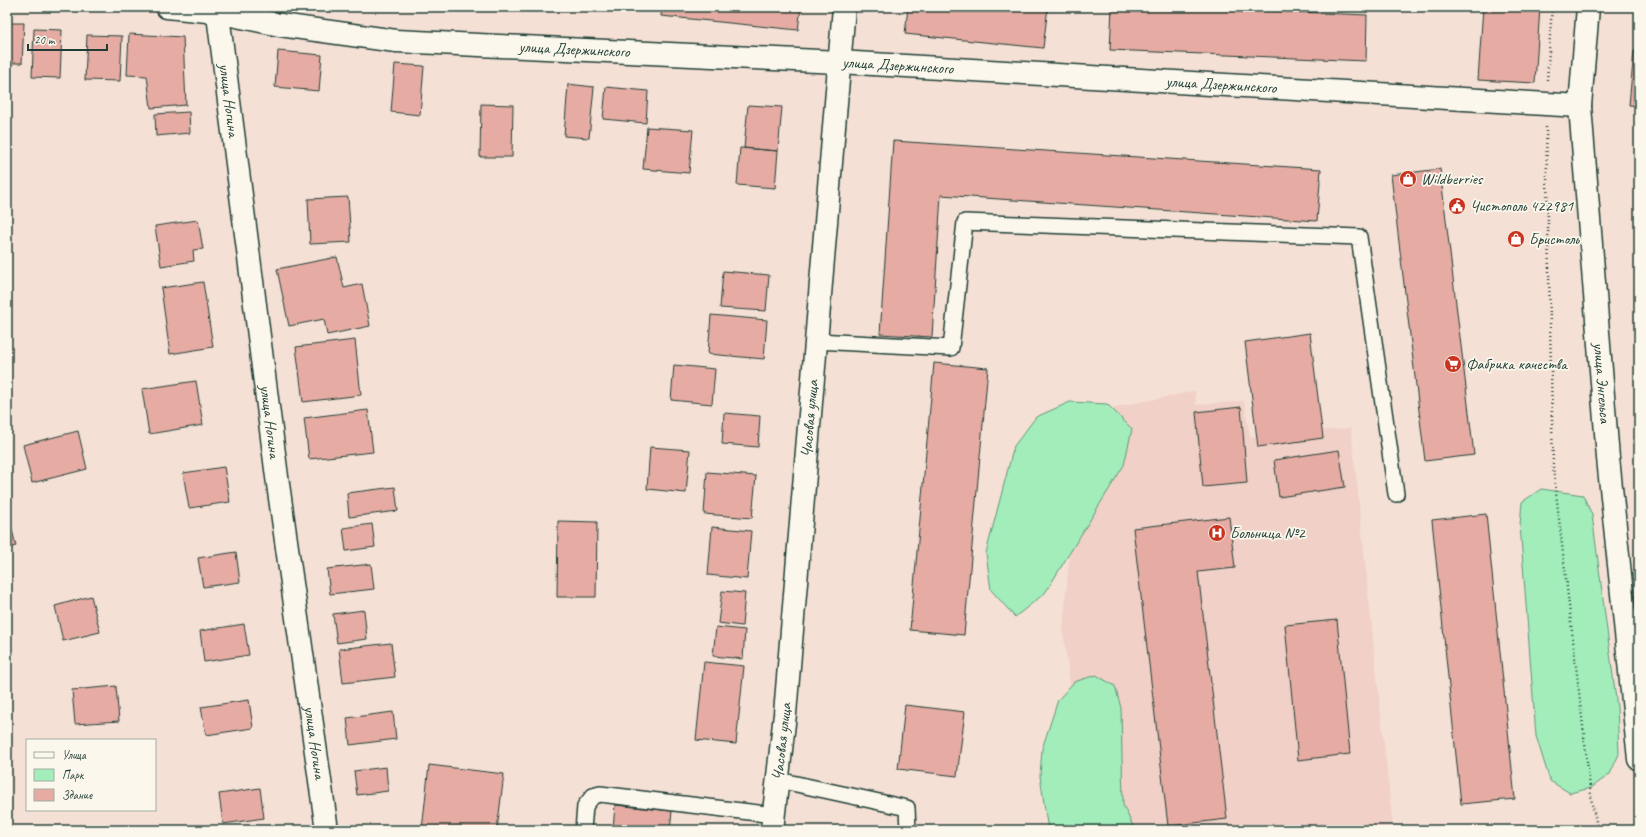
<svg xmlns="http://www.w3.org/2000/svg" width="1646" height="837" viewBox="0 0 1646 837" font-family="Caveat,sans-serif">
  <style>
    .built { fill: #f0d0c7 }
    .green { fill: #a3edbb; stroke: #619578 }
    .building { fill: #e6aca3; stroke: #1f3d34 }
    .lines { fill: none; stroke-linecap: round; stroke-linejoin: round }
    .lane-casing { stroke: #1f3d34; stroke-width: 18 }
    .street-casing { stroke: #1f3d34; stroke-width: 25 }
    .secondary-casing { stroke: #1f3d34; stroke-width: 25 }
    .path { stroke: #1f3d34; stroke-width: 2.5; stroke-dasharray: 1 3; stroke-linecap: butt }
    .lane { stroke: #fbf7ec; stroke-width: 15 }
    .street { stroke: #fbf7ec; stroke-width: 22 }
    .secondary { stroke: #fbf7ec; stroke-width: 22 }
    .labels { text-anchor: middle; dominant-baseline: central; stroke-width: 3.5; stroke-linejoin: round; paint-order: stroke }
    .street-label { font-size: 16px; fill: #1f3d34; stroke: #fbf7ec }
    .poi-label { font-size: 16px; fill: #1f3d34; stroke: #fbf7ec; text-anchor: start }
  </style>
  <rect width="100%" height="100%" fill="#f5e0d6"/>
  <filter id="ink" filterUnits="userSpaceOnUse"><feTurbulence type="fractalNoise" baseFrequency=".025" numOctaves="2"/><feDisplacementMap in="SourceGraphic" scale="8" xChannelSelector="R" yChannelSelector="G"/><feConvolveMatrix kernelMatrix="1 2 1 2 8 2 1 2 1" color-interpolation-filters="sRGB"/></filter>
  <g filter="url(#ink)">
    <!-- built -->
    <path class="built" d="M1195,391L1196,405L1244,401L1250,437L1351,428L1393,830H1088L1063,629L1082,414Z"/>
    <!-- green -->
    <path class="green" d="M1070,402L1107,404L1132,429L1124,465L1045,593L1015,617L991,590L986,553L1014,446L1036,417Z
      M1541,489L1583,495L1592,515L1617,707L1619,754L1610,774L1591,788L1570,793L1550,781L1536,736L1520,525L1522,502Z
      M1096,675L1115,686L1121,708L1123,805L1132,824L1136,830H1049L1047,824L1040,776L1042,749L1058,700L1074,682Z"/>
    <!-- building -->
    <path class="building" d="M662,7H801L798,30L661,16Z
      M908,7H1048L1043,48L905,34Z
      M1112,7H1179L1367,15L1366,61L1110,50Z
      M1483,7H1540L1535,83L1478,80Z
      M7,23H24L22,63H7Z
      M34,29L62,30L60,78L32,77Z
      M129,34L183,37L186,105L151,108L147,76L127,75Z
      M87,35L122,36L120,81L85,80Z
      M278,51L322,55L319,91L275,87Z
      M1634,51L1639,52V106L1629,105Z
      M395,64L424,66L420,115L391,112Z
      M568,84L594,87L589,138L564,136Z
      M606,87L648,91L646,123L603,119Z
      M481,104L513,105L512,157H480Z
      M748,105L782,107L778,151L744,148Z
      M189,112L190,133L156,136L155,114Z
      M647,127L693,130L689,173L643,169Z
      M893,141L1321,169L1317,221L941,195L932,337L880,334Z
      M740,148L778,151L775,188L737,185Z
      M1440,169L1474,455L1425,461L1391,175Z
      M348,197L351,242L310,244L308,199Z
      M198,220L203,249L193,250L194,261L161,266L155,226Z
      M337,257L344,288L362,284L370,326L327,335L324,319L289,326L277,269Z
      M723,271L769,275L766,311L720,308Z
      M203,282L213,347L170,354L161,288Z
      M711,315L767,320L764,359L708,354Z
      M1310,333L1323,438L1258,447L1245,342Z
      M355,340L361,395L303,402L296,347Z
      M934,363L988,368L964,635L910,630Z
      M674,365L715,369L712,404L671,400Z
      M196,381L203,425L149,434L142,389Z
      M1241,407L1247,483L1203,487L1196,412Z
      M368,410L373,452L309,459L304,418Z
      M724,413L760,416L758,447L722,444Z
      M78,431L87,469L32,483L23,445Z
      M650,447L690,450L686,493L647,489Z
      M1339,450L1345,487L1279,497L1274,460Z
      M224,467L230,502L189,508L183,473Z
      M707,472L756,476L752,518L704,514Z
      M395,487L398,511L349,517L347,493Z
      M1486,514L1515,799L1461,804L1432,520Z
      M1229,517L1235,568L1198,572L1227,819L1168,826L1133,528Z
      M9,518L16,546L7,548V519Z
      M558,521L597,522L596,597H557Z
      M372,524L375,547L346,551L343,528Z
      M712,527L751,531L747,579L708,575Z
      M236,552L240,582L203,587L198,558Z
      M371,564L374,589L330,594L327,569Z
      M722,591L745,593L742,626L718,623Z
      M91,596L100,632L63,641L55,606Z
      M364,610L367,639L337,643L333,614Z
      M1337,620L1350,754L1298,760L1285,625Z
      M244,624L249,655L204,662L200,631Z
      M716,627L745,630L743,659L713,656Z
      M391,643L395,677L343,683L339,649Z
      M704,662L744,666L736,744L696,740Z
      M116,686L119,721L75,724L72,690Z
      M249,700L253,728L206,735L201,707Z
      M905,705L965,712L957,776L898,769Z
      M393,712L396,739L350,745L347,718Z
      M429,765L504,774L497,830H422Z
      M386,767L388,791L357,795L354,771Z
      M260,788L264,818L223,824L219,794Z
      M615,805L672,811L670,830H613Z"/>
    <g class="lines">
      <!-- lane casing -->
      <g class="lane-casing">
        <path id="lane" d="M816,341L951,348L965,222L1359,237L1396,494
          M778,780L907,808L908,830
          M583,830L585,806L593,796L600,794L774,815"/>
      </g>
      <!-- street casing -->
      <g class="street-casing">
        <g id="street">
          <path id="s1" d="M167,7L217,12L280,25L396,41L839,62L1580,106"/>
          <path id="s2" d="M217,7L277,477L327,830"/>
          <path id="s3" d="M772,830L785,714L844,7"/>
        </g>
      </g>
      <!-- secondary casing -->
      <g class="secondary-casing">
        <g id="secondary">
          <path id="s4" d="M1588,7L1580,106L1608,458L1639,759"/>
        </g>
      </g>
      <!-- path -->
      <path class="path" d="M1547,80L1552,7
        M1546,127L1553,467L1592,804L1598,830"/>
      <!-- lane -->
      <use href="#lane" class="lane"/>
      <!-- street -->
      <use href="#street" class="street"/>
      <!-- secondary -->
      <use href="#secondary" class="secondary"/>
    </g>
  </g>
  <!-- icons -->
  <defs>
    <g id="shop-disc" transform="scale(0.9)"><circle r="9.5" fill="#c8321e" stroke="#fbf7ec"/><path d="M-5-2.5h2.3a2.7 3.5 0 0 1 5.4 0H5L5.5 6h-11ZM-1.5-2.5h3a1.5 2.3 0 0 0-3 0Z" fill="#fff"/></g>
    <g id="civic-disc" transform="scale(0.9)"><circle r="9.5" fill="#c8321e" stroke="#fbf7ec"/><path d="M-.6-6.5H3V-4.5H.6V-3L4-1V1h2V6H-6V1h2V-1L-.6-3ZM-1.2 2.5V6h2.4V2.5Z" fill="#fff"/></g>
    <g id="supermarket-disc" transform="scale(0.9)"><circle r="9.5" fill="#c8321e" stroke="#fbf7ec"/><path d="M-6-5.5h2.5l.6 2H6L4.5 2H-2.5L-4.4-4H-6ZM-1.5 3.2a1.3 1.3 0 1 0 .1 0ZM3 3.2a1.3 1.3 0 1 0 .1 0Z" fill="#fff"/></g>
    <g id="hospital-disc" transform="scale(0.9)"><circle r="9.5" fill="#c8321e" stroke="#fbf7ec"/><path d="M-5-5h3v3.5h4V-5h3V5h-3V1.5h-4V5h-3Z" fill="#fff"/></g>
  </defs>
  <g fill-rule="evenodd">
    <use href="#shop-disc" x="1408" y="179"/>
    <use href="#civic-disc" x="1457" y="206"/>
    <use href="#shop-disc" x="1516" y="239"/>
    <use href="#supermarket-disc" x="1453" y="364"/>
    <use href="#hospital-disc" x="1217" y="533"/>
  </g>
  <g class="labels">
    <!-- street labels -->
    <g class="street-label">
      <text stroke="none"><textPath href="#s1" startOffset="410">улица Дзержинского</textPath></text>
      <text stroke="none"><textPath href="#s1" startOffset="734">улица Дзержинского</textPath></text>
      <text stroke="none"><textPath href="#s1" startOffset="1058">улица Дзержинского</textPath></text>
      <text stroke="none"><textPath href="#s2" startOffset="94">улица Ногина</textPath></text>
      <text stroke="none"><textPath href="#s4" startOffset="377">улица Энгельса</textPath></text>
      <text stroke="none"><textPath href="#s3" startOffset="413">Часовая улица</textPath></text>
      <text stroke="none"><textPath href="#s2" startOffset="418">улица Ногина</textPath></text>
      <text stroke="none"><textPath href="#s3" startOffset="89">Часовая улица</textPath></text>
      <text stroke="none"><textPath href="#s2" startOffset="742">улица Ногина</textPath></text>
    </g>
    <!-- poi labels -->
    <g class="poi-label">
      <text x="1421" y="179">Wildberries</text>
      <text x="1470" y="206">Чистополь 422981</text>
      <text x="1529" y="239">Бристоль</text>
      <text x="1466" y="364">Фабрика качества</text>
      <text x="1230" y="533">Больница №2</text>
    </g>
  </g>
  <!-- margin -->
  <rect width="1646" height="837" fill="none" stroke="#fbf7ec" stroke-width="24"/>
  <rect x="12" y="12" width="1622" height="813" fill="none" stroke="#1f3d34" stroke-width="1.5" filter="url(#ink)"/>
  <!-- legend -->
  <rect x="26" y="739" width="130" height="72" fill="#fbf7ec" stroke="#a3ada2"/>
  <rect x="34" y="752" width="20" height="6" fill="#fbf7ec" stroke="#a3ada2"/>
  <text x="62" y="759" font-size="12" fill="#1f3d34">Улица</text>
  <rect x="34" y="769" width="20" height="12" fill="#a3edbb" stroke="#a3ada2"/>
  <text x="62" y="779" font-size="12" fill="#1f3d34">Парк</text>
  <rect x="34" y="789" width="20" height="12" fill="#e6aca3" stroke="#a3ada2"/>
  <text x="62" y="799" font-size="12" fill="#1f3d34">Здание</text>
  <!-- scale -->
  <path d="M28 44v6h79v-6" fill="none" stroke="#1f3d34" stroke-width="2"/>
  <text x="34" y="44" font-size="12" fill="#1f3d34" stroke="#fbf7ec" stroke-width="3" paint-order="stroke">20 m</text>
</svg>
